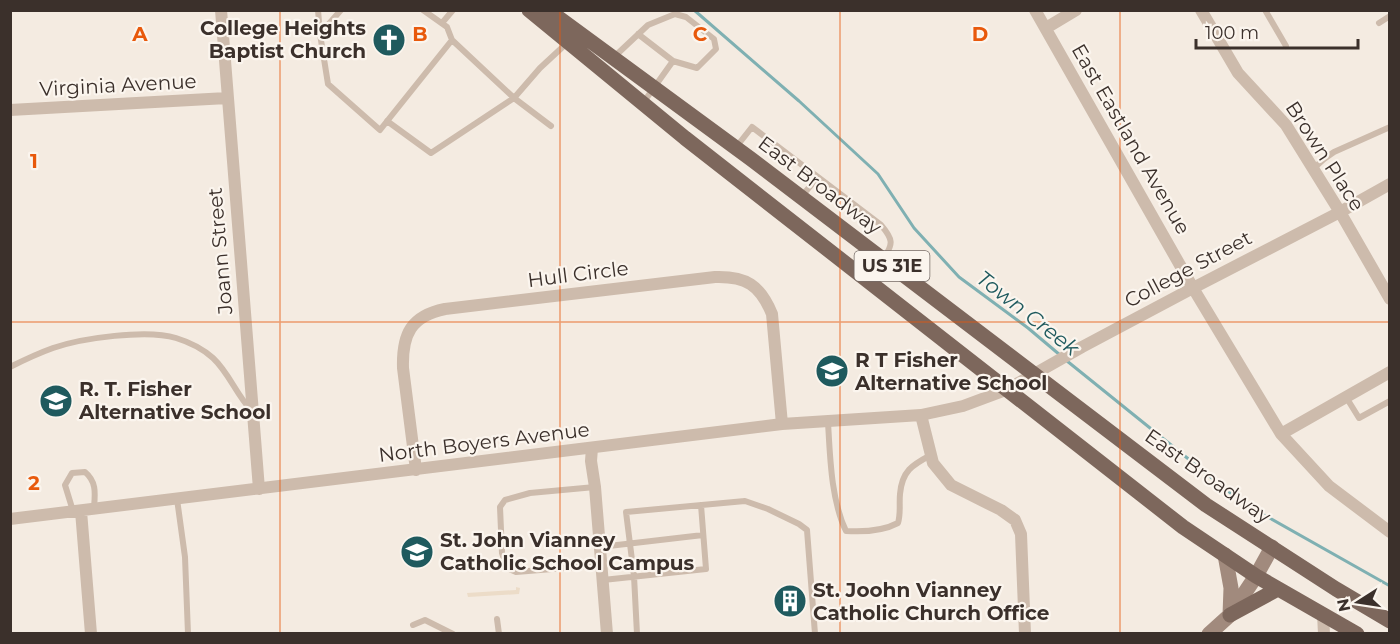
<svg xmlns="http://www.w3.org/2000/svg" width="1400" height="644" viewBox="0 0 1400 644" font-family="Montserrat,sans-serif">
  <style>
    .plaza { fill: #ecdcc8 }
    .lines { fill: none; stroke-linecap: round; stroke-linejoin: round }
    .stream { stroke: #7fb0b2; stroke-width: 3 }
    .service { stroke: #cdbbac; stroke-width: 6 }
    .minor { stroke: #cdbbac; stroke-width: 12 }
    .secondary { stroke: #a18a7d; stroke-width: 15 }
    .primary { stroke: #7d675c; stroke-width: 15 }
    .grid { fill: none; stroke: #e8590c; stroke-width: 1.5; stroke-opacity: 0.55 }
    .labels { text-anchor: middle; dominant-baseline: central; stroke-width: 4.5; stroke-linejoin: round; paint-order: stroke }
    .shield { fill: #fbf5ee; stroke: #756b66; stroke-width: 1.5 }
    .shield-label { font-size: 18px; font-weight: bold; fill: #3b302b }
    .poi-label { font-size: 20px; font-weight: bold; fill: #3b302b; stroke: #fbf5ee; text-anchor: start }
    .street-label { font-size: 20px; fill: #3b302b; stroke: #fbf5ee }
    .water-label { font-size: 21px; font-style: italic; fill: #1f5a5e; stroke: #fbf5ee }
    .grid-label { font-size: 20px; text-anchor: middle; font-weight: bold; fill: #e8590c; stroke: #fbf5ee; stroke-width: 4.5; stroke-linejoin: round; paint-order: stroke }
  </style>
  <rect width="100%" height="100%" fill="#f4ebe1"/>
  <!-- plaza -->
  <path class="plaza" d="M516,587L520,588L519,594L468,597L467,593L516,590Z"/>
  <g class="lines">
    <!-- stream -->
    <path class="stream" d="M694,10L799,101L878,174L914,228L959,277L1028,328L1060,355
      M1067,361L1243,503L1390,586"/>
    <!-- service -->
    <path class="service" d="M318,10L320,34
      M341,10L320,34L328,84L380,130L452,40
      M1265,10L1286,46
      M442,23L453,10
      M1379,23L1390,16
      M638,34L673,61
      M614,57L648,25L675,14L686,17L714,39L716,49L697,68L673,61L643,103
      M387,121L431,153L514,98L452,40L447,27L423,10
      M551,126L514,98L540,68L567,43
      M737,146L752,127L881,225C893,239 894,244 883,259
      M1313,169L1324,159L1334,152L1390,127
      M801,197L818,177
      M10,367C24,360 39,353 53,348C82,338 147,329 176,338C189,342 203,349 213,358C229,373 236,394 251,410
      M1346,397L1359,418L1390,401
      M828,422C830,456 831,500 846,531C863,532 883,531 898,523C901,513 899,504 900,494C902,471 912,465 931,455
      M595,487L530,493L505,500L500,507L502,553L507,568L516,572L601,565
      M177,499L185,557L188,634
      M73,511L65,485L72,473L85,472C97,482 95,494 94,508
      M600,547L703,535
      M603,580L706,569L701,505
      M497,619L499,634
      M413,625L425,620L453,634
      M637,634L634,576L626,512L745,501L768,509L799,524L807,530L815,634"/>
    <!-- minor -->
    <path class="minor" d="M221,10L259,489
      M1035,10L1193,288L1281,434L1329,486L1390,532
      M1201,10L1238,73L1286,125L1340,212L1390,299
      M1046,28L1076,10
      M10,110L227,98
      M921,415L933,463L951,485L1001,510L1015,520L1021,534L1025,634
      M1281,434L1390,372
      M592,448L591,461L595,487L607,634
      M416,470L403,368C402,334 411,316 445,309L715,277C746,276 760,285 772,314L782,424
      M81,511L91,634
      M10,519L782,424L921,415L963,406L1006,390L1082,347L1193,288L1340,212L1390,184
      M1323,614L1324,634"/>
    <!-- secondary -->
    <path class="secondary" d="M1225,555L1231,588L1230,615
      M1209,634L1230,615L1256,576L1272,547"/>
    <!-- primary -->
    <path class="primary" d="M529,10L685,138L1183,527L1256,576L1357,634
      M548,10L751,159L1206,505L1336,589L1390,621
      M1230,615L1278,589"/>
  </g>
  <!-- grid -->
  <path class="grid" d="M280,10V634M560,10V634M840,10V634M1120,10V634M10,322H1390"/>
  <!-- icons -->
  <defs>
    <g id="church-disc" transform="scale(1.725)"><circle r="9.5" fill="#1f5a5e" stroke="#fbf5ee"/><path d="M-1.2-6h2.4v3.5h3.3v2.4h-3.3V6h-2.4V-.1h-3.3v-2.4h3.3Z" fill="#fff"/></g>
    <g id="school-disc" transform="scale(1.725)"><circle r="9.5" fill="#1f5a5e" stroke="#fbf5ee"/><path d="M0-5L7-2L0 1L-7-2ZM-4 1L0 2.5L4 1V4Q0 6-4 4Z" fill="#fff"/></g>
    <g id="building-disc" transform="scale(1.725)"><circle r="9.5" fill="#1f5a5e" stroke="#fbf5ee"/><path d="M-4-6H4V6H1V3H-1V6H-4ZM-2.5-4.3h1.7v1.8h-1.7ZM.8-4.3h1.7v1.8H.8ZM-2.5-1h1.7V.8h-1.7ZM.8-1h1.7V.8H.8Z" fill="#fff"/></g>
  </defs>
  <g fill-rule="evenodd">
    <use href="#church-disc" x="389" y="40"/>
    <use href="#school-disc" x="832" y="371"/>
    <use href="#school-disc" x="56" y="401"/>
    <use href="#school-disc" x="417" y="552"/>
    <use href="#building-disc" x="790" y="601"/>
  </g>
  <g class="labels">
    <!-- shield labels -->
    <rect class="shield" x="854.5" y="251" width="75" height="30" rx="4.5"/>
    <g class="shield-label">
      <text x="892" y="266">US 31E</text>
    </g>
    <!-- poi labels -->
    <g class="poi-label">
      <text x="366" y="28" text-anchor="end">College Heights<tspan x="366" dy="23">Baptist Church</tspan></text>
      <text x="855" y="360">R T Fisher<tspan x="855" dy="23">Alternative School</tspan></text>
      <text x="79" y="389">R. T. Fisher<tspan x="79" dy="23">Alternative School</tspan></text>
      <text x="440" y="540">St. John Vianney<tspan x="440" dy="23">Catholic School Campus</tspan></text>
      <text x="813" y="590">St. Joohn Vianney<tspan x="813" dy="23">Catholic Church Office</tspan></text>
    </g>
    <!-- street labels -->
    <g class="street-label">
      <text transform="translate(118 85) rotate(-3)">Virginia Avenue</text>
      <text transform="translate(1131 139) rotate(60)">East Eastland Avenue</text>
      <text transform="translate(1325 156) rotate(57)">Brown Place</text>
      <text transform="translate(820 185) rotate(37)">East Broadway</text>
      <text transform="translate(220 251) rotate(-95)">Joann Street</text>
      <text transform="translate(1188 269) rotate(-28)">College Street</text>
      <text transform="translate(578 274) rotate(-7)">Hull Circle</text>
      <text transform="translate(484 442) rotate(-7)">North Boyers Avenue</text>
      <text transform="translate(1208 476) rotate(35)">East Broadway</text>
    </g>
    <!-- water labels -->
    <g class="water-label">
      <text transform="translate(1028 313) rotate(38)">Town Creek</text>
    </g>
  </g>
  <g class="grid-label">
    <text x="140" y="41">A</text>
    <text x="420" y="41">B</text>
    <text x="700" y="41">C</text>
    <text x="980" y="41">D</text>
    <text x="34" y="168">1</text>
    <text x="34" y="490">2</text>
  </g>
  <!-- border -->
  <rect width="1400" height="644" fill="none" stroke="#3b302b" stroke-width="24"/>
  <!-- north arrow -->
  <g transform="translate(1358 602) rotate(258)" stroke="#fbf5ee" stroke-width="4.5" paint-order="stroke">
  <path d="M0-4.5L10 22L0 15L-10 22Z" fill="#3b302b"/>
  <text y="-9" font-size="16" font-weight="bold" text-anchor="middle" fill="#3b302b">N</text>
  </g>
  <!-- scale -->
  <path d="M1196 39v9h162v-9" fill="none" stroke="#3b302b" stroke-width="3"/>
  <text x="1205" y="39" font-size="18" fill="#3b302b" stroke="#fbf5ee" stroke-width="4.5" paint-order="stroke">100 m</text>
</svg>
